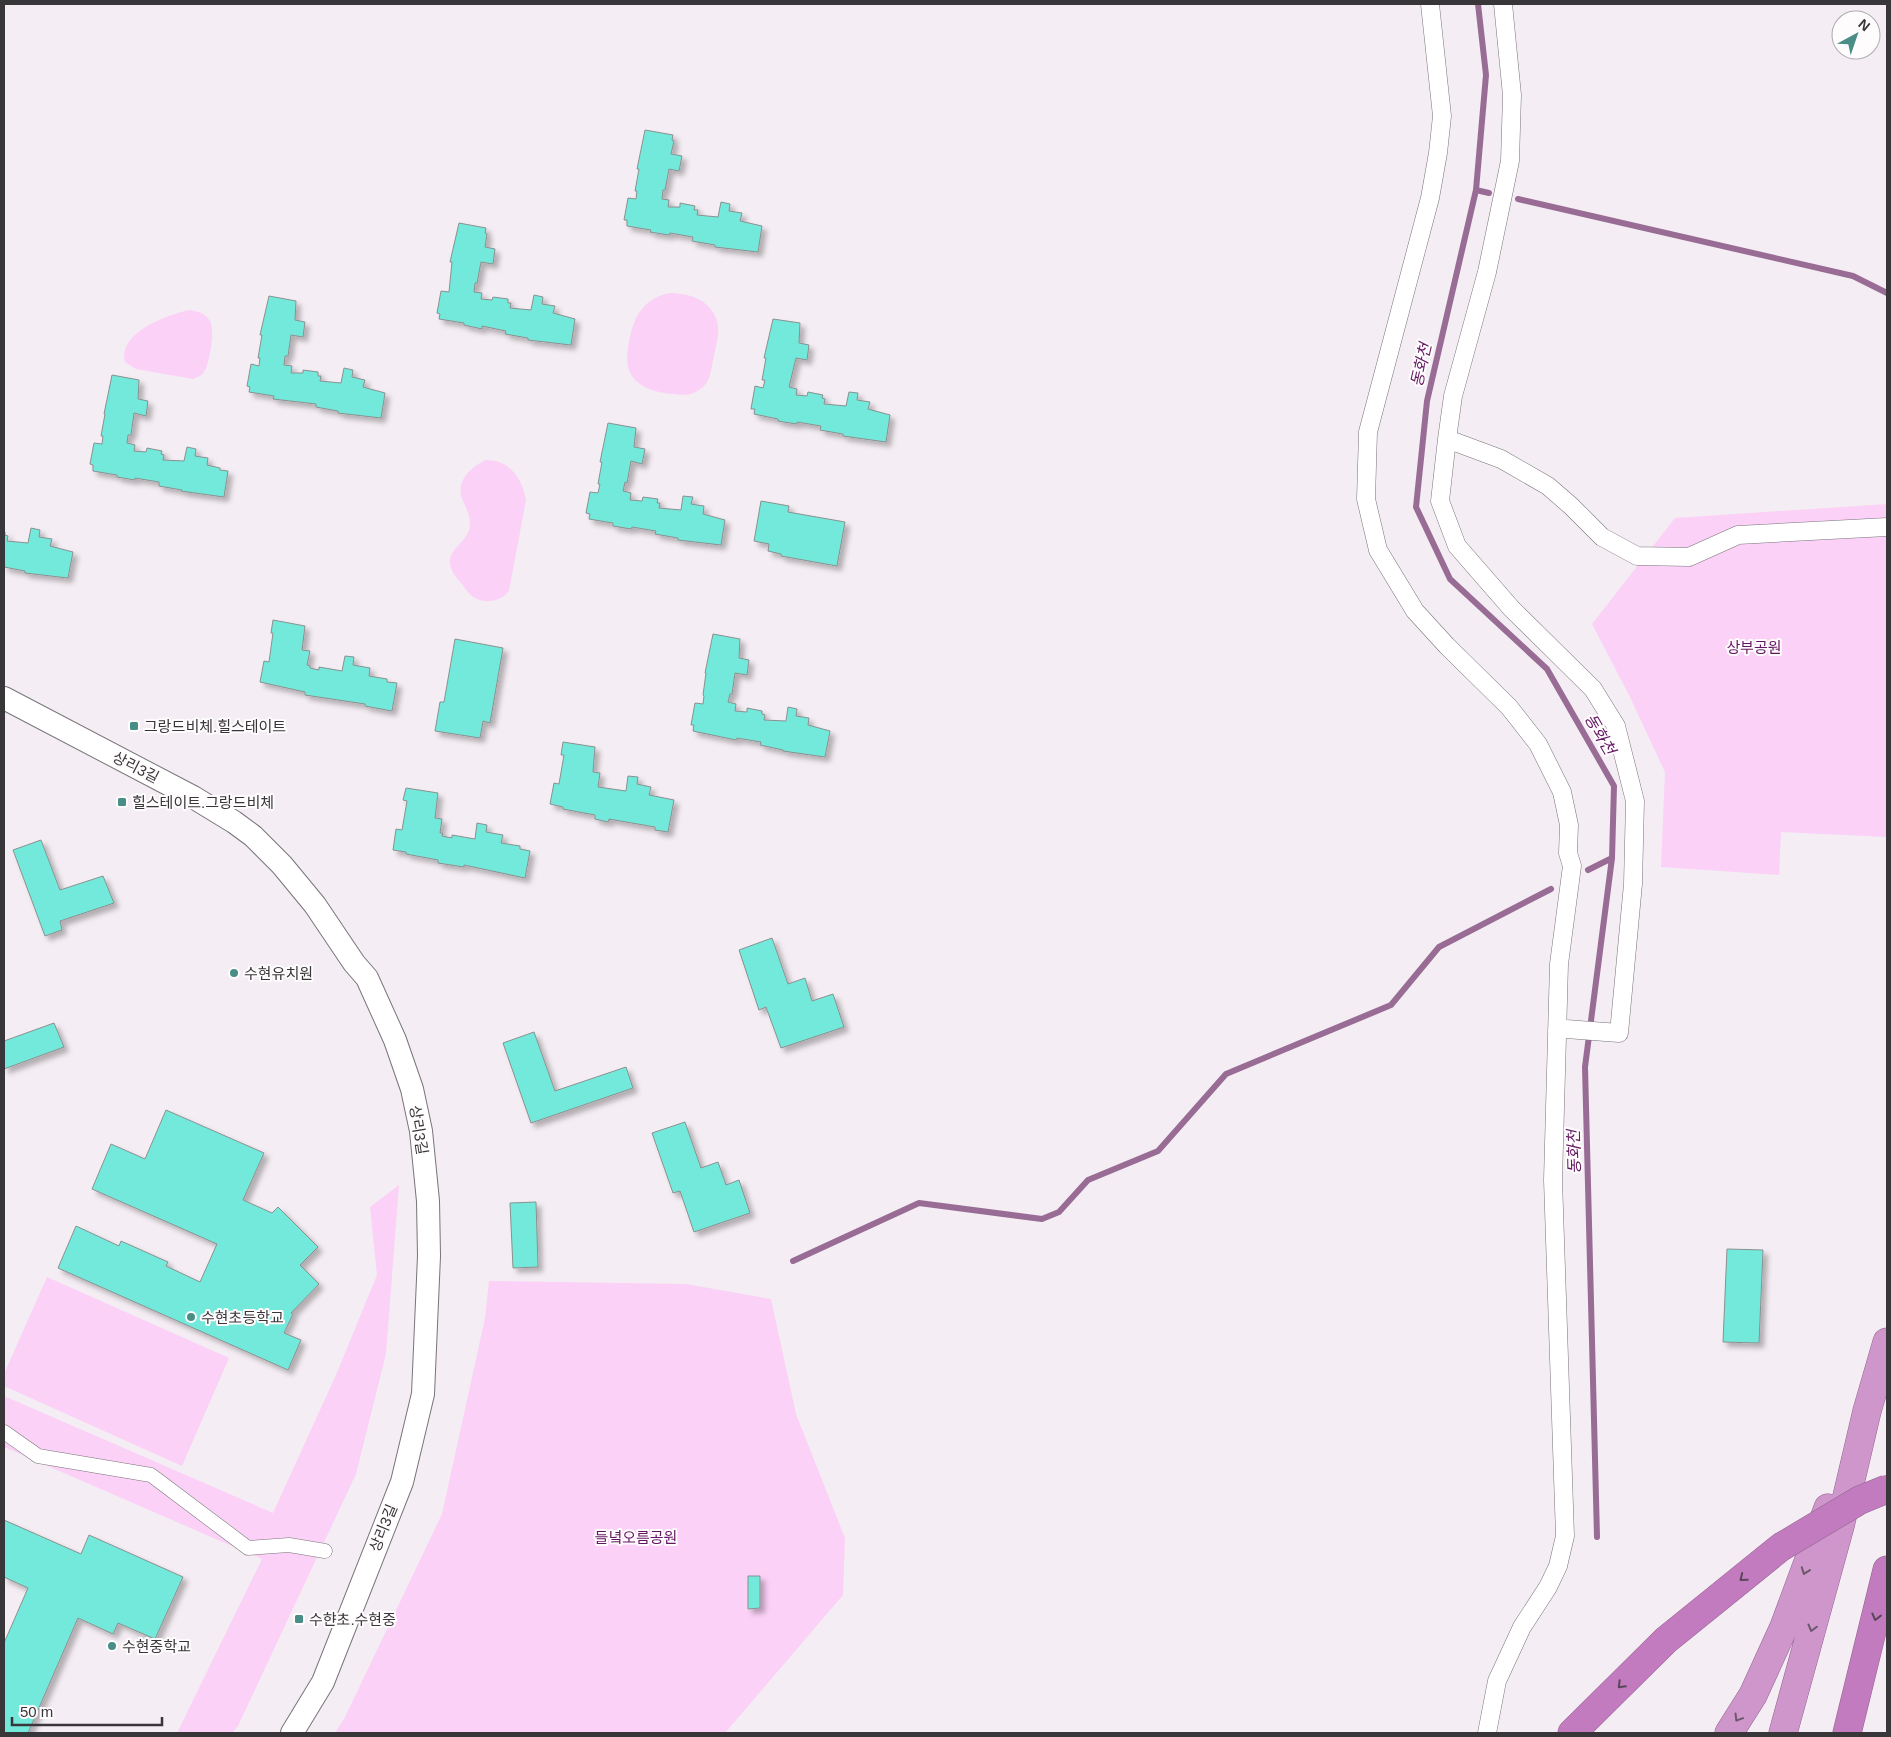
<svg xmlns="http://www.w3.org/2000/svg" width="1891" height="1737" viewBox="0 0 1891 1737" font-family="Helvetica,'Noto Sans KR',sans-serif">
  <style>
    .green { fill: #fbd1f7 }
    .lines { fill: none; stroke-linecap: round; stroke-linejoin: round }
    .stream { stroke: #986c95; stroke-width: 6 }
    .building { fill: #73e9dc; stroke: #899190; filter: url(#shadow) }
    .pedestrian-casing { stroke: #797479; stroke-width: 15 }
    .minor-casing { stroke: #797479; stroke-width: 19 }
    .tertiary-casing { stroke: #797479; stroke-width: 24 }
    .trunk-casing { stroke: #92638f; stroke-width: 29 }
    .motorway-casing { stroke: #92638f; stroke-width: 29 }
    .pedestrian { stroke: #fff; stroke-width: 14 }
    .minor { stroke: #fff; stroke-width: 18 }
    .tertiary { stroke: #fff; stroke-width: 22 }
    .trunk { stroke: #ce96cb; stroke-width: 28 }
    .motorway { stroke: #c27bbe; stroke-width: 28 }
    .motorway-bridge-casing { stroke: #92638f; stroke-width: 29; stroke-linecap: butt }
    .motorway-bridge { stroke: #c27bbe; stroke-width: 28 }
    .oneway { stroke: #6c586b }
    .oneway2 { stroke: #5a475a }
    .poi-dot { fill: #488e86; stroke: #fffcfe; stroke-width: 2 }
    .labels { text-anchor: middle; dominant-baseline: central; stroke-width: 4; stroke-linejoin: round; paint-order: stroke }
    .park-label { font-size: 15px; fill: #611660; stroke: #fffcfe }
    .poi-label { font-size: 15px; fill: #383638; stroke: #fffcfe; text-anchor: start }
    .street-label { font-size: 15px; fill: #383638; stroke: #fffcfe }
    .water-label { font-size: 16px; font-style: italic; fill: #641962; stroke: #fffcfe }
  </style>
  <defs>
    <filter id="shadow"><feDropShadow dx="4.5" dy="4.5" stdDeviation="2.5" flood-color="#0004"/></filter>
  </defs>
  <rect width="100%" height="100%" fill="#f4edf3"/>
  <!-- green -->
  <path class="green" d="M670,293C691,293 715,302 718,326C719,337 715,350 713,360C711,371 710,384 699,390C691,396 683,395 674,394C646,392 622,381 628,348C632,321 640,299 670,293Z
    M190,310C199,312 205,313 210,321C215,329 210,362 205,370C202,376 198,377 193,379L136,369L125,362C117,333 168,314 190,310Z
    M486,460C510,460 522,478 526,500L509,591C500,602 484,605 472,596C468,593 465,588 462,584C456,577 449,570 450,560C452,546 470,540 470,524C470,513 464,505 461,495C458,478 473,466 486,460Z
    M1887,504V837L1781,832L1779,875L1661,867L1665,772L1629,695L1592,624L1675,518Z
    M399,1185L386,1354L356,1474L238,1726L232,1733H177L262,1559L4,1447V1396L273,1513L336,1375L377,1275L370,1207Z
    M47,1277L229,1358L182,1466L4,1386V1374Z
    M489,1281L686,1284L771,1299L796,1414L845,1538L843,1595L725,1733H335L345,1717L442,1514L485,1318Z"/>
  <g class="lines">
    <!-- stream -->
    <path class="stream" d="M1478,4L1486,75L1476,190L1427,401L1416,507L1450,579L1547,669L1614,786L1612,858L1585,1067L1597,1537
      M1476,190L1489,193
      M1518,199L1853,276L1887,293
      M1588,870L1612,858
      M793,1261L919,1203L1042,1219L1059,1212L1088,1180L1158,1151L1226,1074L1391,1005L1439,947L1551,889"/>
  </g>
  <!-- building -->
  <path class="building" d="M645,130L673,135L672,140L674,141L671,154L682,156L679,171L669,169L665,190H663L662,199L669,200L668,207H680V203L695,206L694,210H698L697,215L718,217L721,202L730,204L729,211L742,213L740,221L762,226L758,252L715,247V245L692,241L693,237L670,233L669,235L650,232L651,230L627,226V220H624L628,198L636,199L637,191H635L639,169H637Z
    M459,223L486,228L485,233L487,234L485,247L495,249L493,264L481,262L477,283H475L474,292L482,293L481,299L492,300L493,297L508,299V303H511L510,308L531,310L534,295L543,297L542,304L555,306L553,313L575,319L571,345L528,340V338L505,334L506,331L482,326V329L464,325V323L439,319L440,314L437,313L441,291L449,292L452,262H450Z
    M269,296L296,301L295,320L305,322L303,337L291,335L288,356H285L284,365L292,366L291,373H303V370L318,372V376H321L320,381L341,383L344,368L353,370L352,377L365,380L363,387L385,393L381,418L338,413V411L316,407V404L273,399L274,396L249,392L250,387L247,386L251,364L259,366L260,358H258L262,335H260Z
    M773,319L800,323L799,343L809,345L807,360L796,358L789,387L797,389L796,395L807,396L808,392L823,395L822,398L825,399L824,404L846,406L849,392L858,393L857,400L870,402L868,409L890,415L886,442L843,436V434L820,430L821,426L797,422V424L778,421V419L754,414L755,409H751L755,386L763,388L765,380H762L766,358H764Z
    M112,375L139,380L138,399L148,401L146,416L134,413L131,435H128L127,443L135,445L134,451L146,452L147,448L162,451L161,454L164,455L163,460L184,461L187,447L196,449L195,456L208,458L207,465L220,468V470L228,471L224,497L181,491L182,490L159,486V482L135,478V480L117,477V475L93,471V465L90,464L94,443L102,444L103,436H101L105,414H104Z
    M608,423L636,428L634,447L645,449L642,464L631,461L627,483L625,482L623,491L631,493L630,500L642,501L643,497L658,499L657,503H660L659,508L681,510L683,496L693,497L691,504L704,506L703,514L725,520L721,545L678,540V538L655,534L656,531L632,527L631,529L613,526V523L589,519L590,514L586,513L590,492L598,493L600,484H598L602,462H600Z
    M761,501L789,506L788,512L845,522L837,566L781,556V554L768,551L769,544L754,541Z
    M31,528L40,530L39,537L52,539L50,546L73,552L68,578L25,573V571L4,567V532H5V535L8,536L7,541L28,543Z
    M273,620L305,626L302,650L310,651L307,665L310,666V668L319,670V667L342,671L345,656L354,657L353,665L370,668L369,676L387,679V682L397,683L392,711L365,706V704L305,695V692L260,682L264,661L269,662L273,633H271Z
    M713,634L740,639L739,658L749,660L747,675L735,673L732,694H730L728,702L736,704L735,711L747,712V708L762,711V714L765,715L764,720L786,721L788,707L797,709L796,716L809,718L808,725L830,731L825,757L783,751V750L760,745L761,742L737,738L736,740L693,731L694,725H691L695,703L703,704L704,696L703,695L706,673H705Z
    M455,639L503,648L490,723L483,721L480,738L435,731L440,702H444Z
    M563,742L595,747L593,772L600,773L598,787L626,791L628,776L638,777L637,784L651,787L649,795L674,800L668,832L655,830V827L609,819L608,822L595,819V815L563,809V807L550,804L554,783L559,784L564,755H561Z
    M406,788L438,793L435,818L442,819L440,833H443L442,836L452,838V835L475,839L477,823L487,825L486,832L503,835L501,843L520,846V849L530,851L525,878L464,865V867L438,863V860L406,854V852L393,850L396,829L402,830L407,801L403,800Z
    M41,840L60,890L103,876L114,903L60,921L62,930L45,936L13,850Z
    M772,938L788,984L805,978L812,1001L833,994L844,1027L781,1048L766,1007L759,1010L739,950Z
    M54,1023L64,1047L4,1069V1041Z
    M534,1032L555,1091L626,1067L633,1088L531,1123L503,1043Z
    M166,1110L264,1153L243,1200L272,1213L278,1207L318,1247L300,1265L319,1284L291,1313L293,1314L284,1333L301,1340L288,1370L58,1268L76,1226L119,1246L121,1241L168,1262L166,1266L200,1282L217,1244L92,1189L111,1144L145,1159Z
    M685,1122L701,1168L718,1162L726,1185L739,1180L750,1213L694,1232L680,1191L673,1193L652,1133Z
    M536,1202L538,1267L513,1268L510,1203Z
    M1727,1249L1763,1250L1759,1343L1723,1342Z
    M4,1520L81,1554L89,1535L183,1577L155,1639L118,1623L113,1634L78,1618L28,1733H4V1643L28,1588L4,1577Z
    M748,1576H760V1608L748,1609Z"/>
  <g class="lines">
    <!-- pedestrian casing -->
    <g class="pedestrian-casing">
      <path id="pedestrian" d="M4,1432L38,1456L151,1475L248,1548L289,1545L325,1551"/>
    </g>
    <!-- minor casing -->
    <g class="minor-casing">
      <path id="minor" d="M1430,4L1442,116L1438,153L1430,198L1368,432L1366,499L1378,550L1415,611L1447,646L1509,707L1538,744L1562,792L1569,825L1568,853L1572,866L1559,964L1553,1180L1565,1536L1558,1566L1548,1587L1522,1627L1497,1681L1487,1733
        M1503,4L1512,95L1510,161L1487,272L1453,396L1447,439L1501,459L1548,486L1571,506L1602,537L1637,556L1689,557L1738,535L1887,527
        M1447,439L1440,501L1457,546L1511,608L1593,689L1616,726L1635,801L1633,884L1619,1033L1566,1029L1557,1031"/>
    </g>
    <!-- tertiary casing -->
    <g class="tertiary-casing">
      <path id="tertiary" d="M4,698L193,797L234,822L253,836L282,865L315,905L354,963L367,978L395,1040L412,1089L421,1131L428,1201L429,1256L423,1394L402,1482L323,1682L292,1733"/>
    </g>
    <!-- trunk casing -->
    <g class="trunk-casing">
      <path id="trunk" d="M1729,1733L1753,1695L1784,1627L1828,1508
        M1783,1733L1840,1526L1867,1411L1887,1342"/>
    </g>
    <!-- motorway casing -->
    <g class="motorway-casing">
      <path id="motorway" d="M1572,1733L1666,1640L1781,1547
        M1847,1733L1887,1570"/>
    </g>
    <!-- pedestrian -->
    <use href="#pedestrian" class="pedestrian"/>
    <!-- minor -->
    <use href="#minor" class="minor"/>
    <!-- tertiary -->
    <use href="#tertiary" class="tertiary"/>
    <!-- trunk -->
    <use href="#trunk" class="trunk"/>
    <!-- motorway -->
    <use href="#motorway" class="motorway"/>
    <!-- motorway-bridge casing -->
    <g class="motorway-bridge-casing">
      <path id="motorway-bridge" d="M1781,1547L1860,1500L1887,1489"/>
    </g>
    <!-- motorway-bridge -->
    <use href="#motorway-bridge" class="motorway-bridge"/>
  </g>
  <!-- one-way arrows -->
  <defs><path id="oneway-chevron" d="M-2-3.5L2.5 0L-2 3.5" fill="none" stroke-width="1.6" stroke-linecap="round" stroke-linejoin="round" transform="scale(1.25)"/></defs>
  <g class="oneway">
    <use href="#oneway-chevron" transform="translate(1805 1571) rotate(110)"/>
    <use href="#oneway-chevron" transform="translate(1812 1628) rotate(105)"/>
    <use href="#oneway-chevron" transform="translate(1738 1718) rotate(121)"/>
  </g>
  <g class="oneway2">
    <use href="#oneway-chevron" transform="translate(1743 1578) rotate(141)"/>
    <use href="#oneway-chevron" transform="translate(1876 1617) rotate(104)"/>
    <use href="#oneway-chevron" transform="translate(1621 1685) rotate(135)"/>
  </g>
  <!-- markers -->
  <g class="poi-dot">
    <rect x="129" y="721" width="10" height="10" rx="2.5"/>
    <rect x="117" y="797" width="10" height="10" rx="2.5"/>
    <circle cx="234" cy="973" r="5"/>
    <circle cx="191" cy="1317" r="5"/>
    <rect x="294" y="1614" width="10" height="10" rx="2.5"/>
    <circle cx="112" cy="1646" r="5"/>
  </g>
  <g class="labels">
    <!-- park labels -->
    <g class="park-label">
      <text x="1754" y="647">상부공원</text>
      <text x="636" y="1537">들녘오름공원</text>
    </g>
    <!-- poi labels -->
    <g class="poi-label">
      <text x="144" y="726">그랑드비체.힐스테이트</text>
      <text x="132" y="802">힐스테이트.그랑드비체</text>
      <text x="244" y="973">수현유치원</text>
      <text x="201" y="1317">수현초등학교</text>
      <text x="309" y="1619">수햔초.수현중</text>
      <text x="122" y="1646">수현중학교</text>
    </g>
    <!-- street labels -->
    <g class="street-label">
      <text transform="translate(136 767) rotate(27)">상리3길</text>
      <text transform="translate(419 1130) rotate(81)">상리3길</text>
      <text transform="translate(383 1528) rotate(-68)">상리3길</text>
    </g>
    <!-- water labels -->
    <g class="water-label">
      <text transform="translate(1421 365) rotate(-77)">동화천</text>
      <text transform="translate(1600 734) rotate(60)">동화천</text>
      <text transform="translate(1574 1152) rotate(-91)">동화천</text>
    </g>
  </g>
  <!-- border -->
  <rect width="1891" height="1737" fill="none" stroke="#383638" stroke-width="10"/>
  <!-- north arrow -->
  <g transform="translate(1856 35) rotate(40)"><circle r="24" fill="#fffcfe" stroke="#afadaf"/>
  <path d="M0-4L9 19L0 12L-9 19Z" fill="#488e86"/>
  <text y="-8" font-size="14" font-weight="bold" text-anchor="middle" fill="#383638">N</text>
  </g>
  <!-- scale -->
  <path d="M12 1717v8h150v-8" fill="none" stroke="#383638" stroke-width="2.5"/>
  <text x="20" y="1717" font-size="15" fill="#383638" stroke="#fffcfe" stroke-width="4" paint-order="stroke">50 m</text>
</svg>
